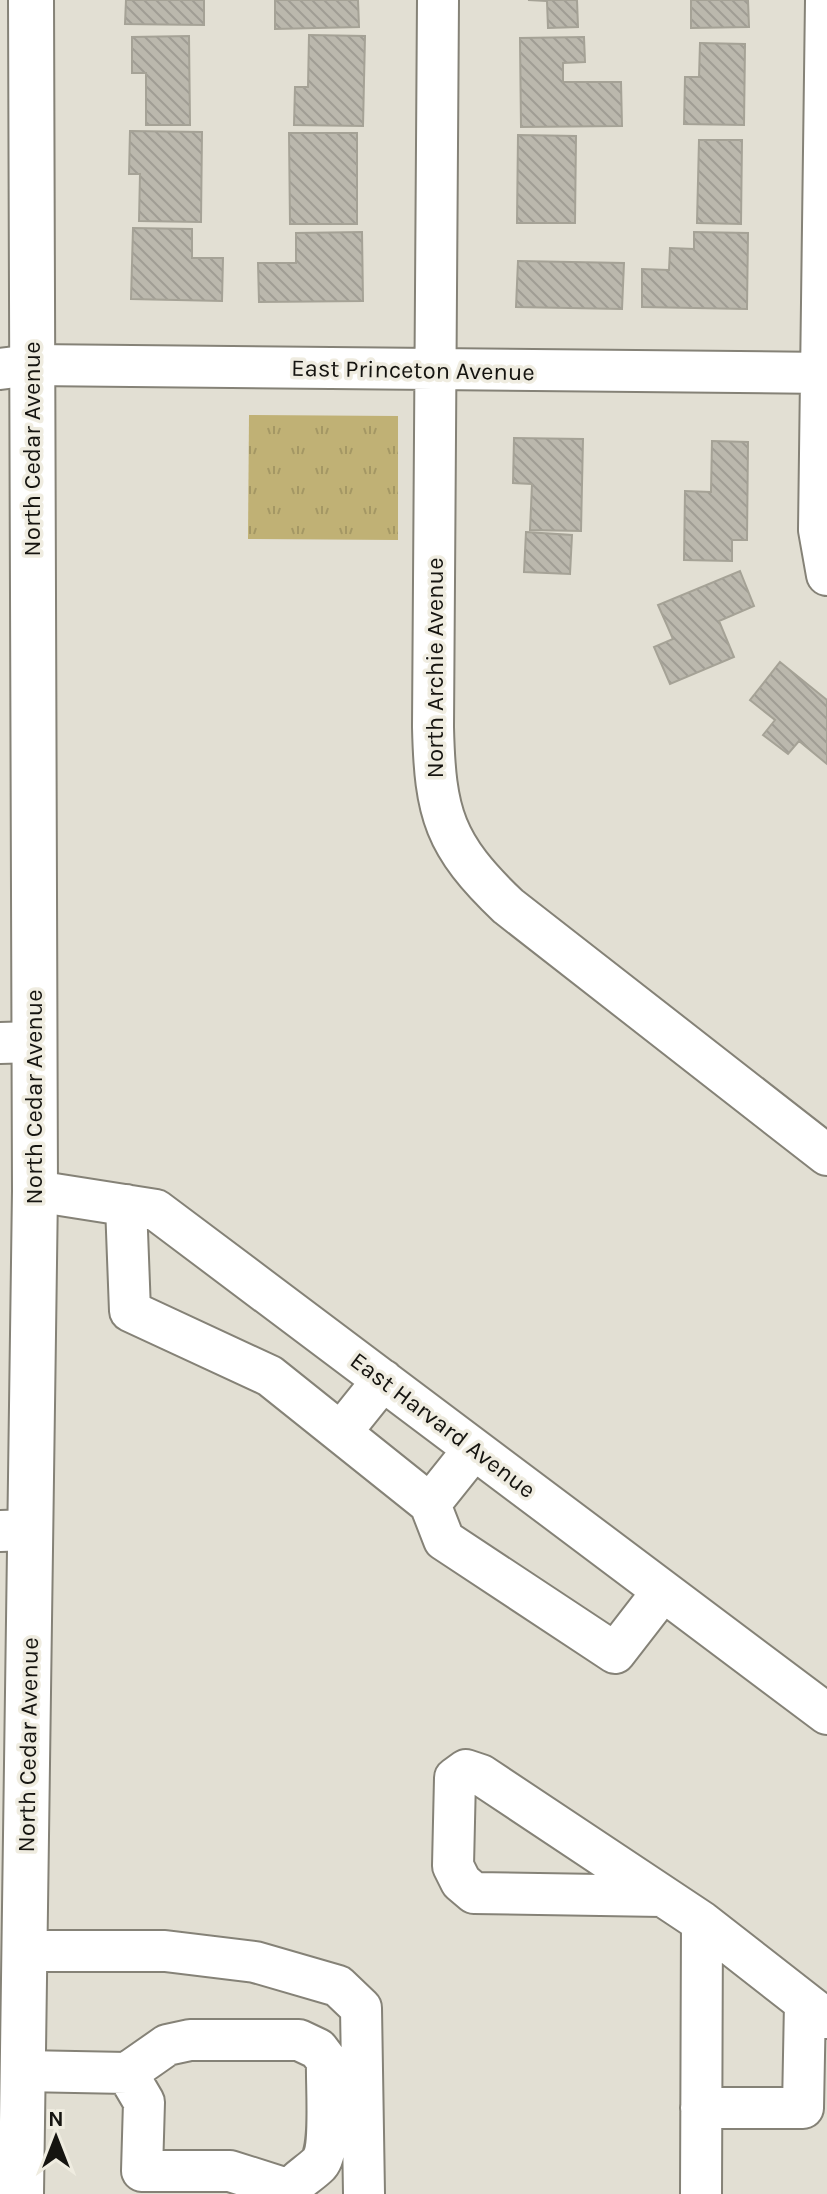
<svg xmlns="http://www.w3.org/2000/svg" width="827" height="2194" viewBox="0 0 827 2194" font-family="Karla,sans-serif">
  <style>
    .grass { fill: url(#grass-tufts) }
    .building { fill: url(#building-back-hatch); stroke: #a5a296; stroke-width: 2 }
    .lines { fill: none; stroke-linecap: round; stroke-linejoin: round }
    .minor-casing { stroke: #858277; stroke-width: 44 }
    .major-casing { stroke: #858277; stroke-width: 48 }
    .minor { stroke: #fff; stroke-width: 40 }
    .major { stroke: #fff; stroke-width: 44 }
    .labels { text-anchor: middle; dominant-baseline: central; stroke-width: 7; stroke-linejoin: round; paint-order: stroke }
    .street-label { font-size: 24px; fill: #151410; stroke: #efece0 }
  </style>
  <defs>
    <pattern id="grass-tufts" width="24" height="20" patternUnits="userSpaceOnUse" patternTransform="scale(2)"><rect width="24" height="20" fill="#c0b175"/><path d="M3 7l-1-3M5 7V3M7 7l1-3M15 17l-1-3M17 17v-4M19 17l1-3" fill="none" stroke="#a49764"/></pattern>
    <pattern id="building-back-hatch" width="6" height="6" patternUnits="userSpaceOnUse" patternTransform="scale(2)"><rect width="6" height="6" fill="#bbb8ad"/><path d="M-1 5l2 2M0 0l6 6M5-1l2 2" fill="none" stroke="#a09d94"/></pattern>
  </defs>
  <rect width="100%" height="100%" fill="#e2dfd3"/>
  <!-- grass -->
  <path class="grass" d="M249,415L398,416V540L248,539Z"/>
  <!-- building -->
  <path class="building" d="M126,0H204V25L125,24Z
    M275,0H358L359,27L275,29Z
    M528,0H577L578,27L548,28L547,1Z
    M691,0H748L749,27L691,28Z
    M309,35L365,36L363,126L294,125L295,87H308Z
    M189,36L190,125H146V73H132V37Z
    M584,37L585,62L563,63V82H621L622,126L521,127L520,38Z
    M700,43L745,44L744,125L684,124L685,77H699Z
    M130,131L202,132L201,222L139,221L140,174H129Z
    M289,133H357V224H290Z
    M518,135L576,136L575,223H517Z
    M699,140H742L741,224L697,223Z
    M133,228L192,229V258H223L222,301L131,299Z
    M362,232L363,301L259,302L258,263H296V233Z
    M694,232L748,233L747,309L642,307V269L669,270L670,248L694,249Z
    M518,261L624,263L622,309L516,307Z
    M514,438L583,439L581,531L530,530L532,484L513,483Z
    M712,441L748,442L747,540H732V561L684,560L685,491L711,492Z
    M526,532L572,535L570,574L524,572Z
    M740,571L754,606L719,621L734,657L670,684L654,647L673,639L658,605Z
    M780,662L827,700V764L799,741L788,754L763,735L775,720L750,700Z"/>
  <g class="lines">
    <!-- minor casing -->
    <g class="minor-casing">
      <path id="minor" d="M438,0L433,727C435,814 444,845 508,906L827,1155
        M826,0L819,530L827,575
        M0,369L32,365L827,373
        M0,1043L34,1042
        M35,1191L156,1210L827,1714
        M126,1205L130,1311L270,1376L430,1504L444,1540L615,1653L663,1591
        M342,1431L383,1380
        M430,1504L474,1449
        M0,1531L31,1530
        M662,1896L474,1893L461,1882L453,1866L455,1778L466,1770L481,1775L702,1922L701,2194
        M702,1922L825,2018
        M25,1951H165L255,1962L338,1986L361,2008L364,2194
        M23,2071L127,2073L144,2102L142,2171H230L290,2190V2194
        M127,2073L167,2045L190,2040H299L318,2049L327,2061C326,2082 332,2150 319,2164C309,2174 298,2179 290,2190
        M701,2108H803L805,2003"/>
    </g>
    <!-- major casing -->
    <g class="major-casing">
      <path id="major" d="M21,2194L35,1191L31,0"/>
    </g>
    <!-- minor -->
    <use href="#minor" class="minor"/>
    <!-- major -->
    <use href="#major" class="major"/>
  </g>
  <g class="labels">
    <!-- street labels -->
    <g class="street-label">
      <text transform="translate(413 370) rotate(1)">East Princeton Avenue</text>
      <text transform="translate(32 449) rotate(-90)">North Cedar Avenue</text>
      <text transform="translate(435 668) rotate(-90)">North Archie Avenue</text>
      <text transform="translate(34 1097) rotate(-90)">North Cedar Avenue</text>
      <text transform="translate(443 1425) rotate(37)">East Harvard Avenue</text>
      <text transform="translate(28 1745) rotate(-89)">North Cedar Avenue</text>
    </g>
  </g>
  <!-- north arrow -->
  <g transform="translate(56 2138)" stroke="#efece0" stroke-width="6" paint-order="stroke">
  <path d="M0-6L14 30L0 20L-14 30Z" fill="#151410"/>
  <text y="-12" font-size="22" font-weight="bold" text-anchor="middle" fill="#151410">N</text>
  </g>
</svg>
